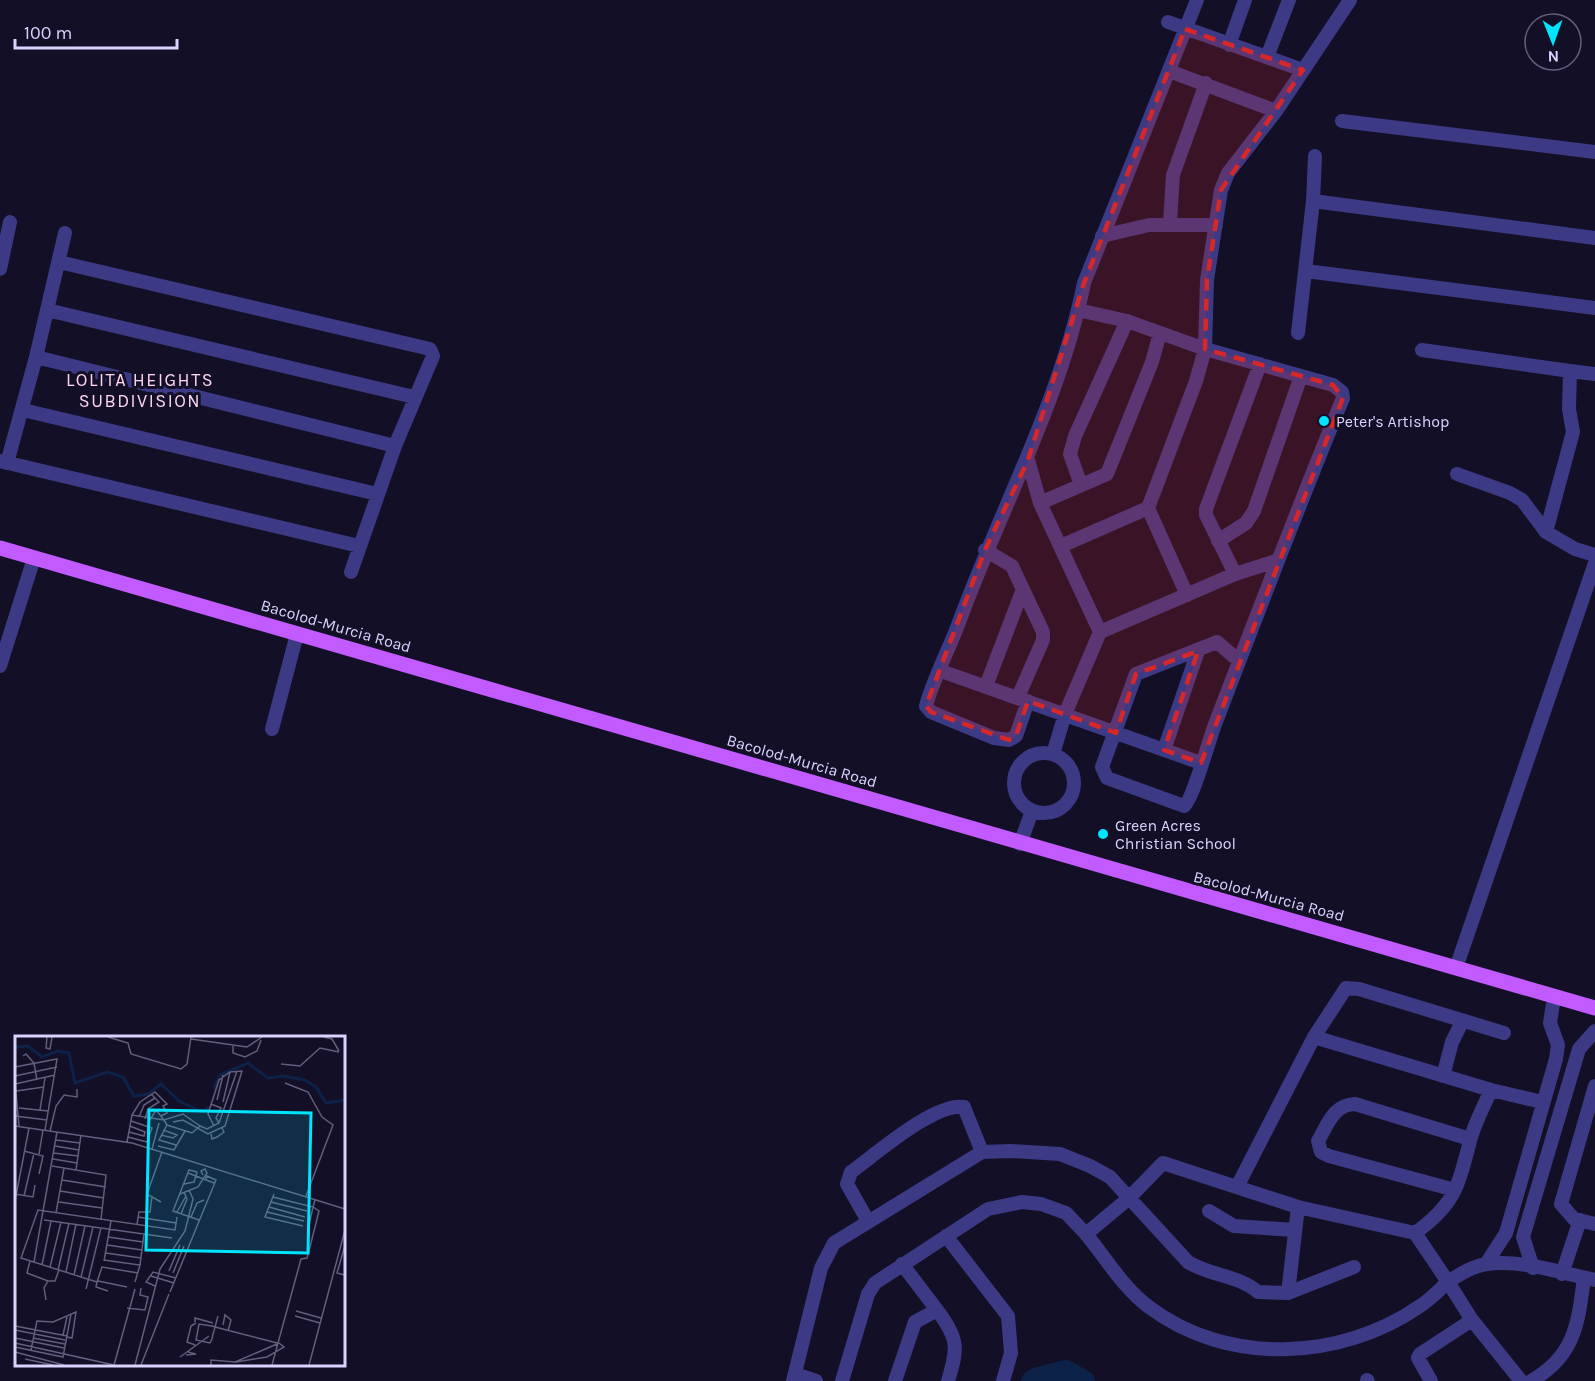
<svg xmlns="http://www.w3.org/2000/svg" width="1595" height="1381" viewBox="0 0 1595 1381" font-family="Karla,sans-serif">
  <style>
    .lines { fill: none; stroke-linecap: round; stroke-linejoin: round }
    .river { stroke: #0c2248; stroke-width: 20 }
    .minor { stroke: #3d3a85; stroke-width: 14 }
    .major { stroke: #c25bff; stroke-width: 15 }
    .marked { fill: #d62828; fill-opacity: 0.2; stroke: #d62828; stroke-width: 4.5; stroke-dasharray: 12 8; stroke-linejoin: round }
    .poi-dot { fill: #00e5ff; stroke: #130f26; stroke-width: 2 }
    .labels { text-anchor: middle; dominant-baseline: central; stroke-width: 6; stroke-linejoin: round; paint-order: stroke }
    .poi-label { font-size: 16px; fill: #d9d4ff; stroke: #130f26; text-anchor: start }
    .street-label { font-size: 16px; fill: #d9d4ff; stroke: #130f26 }
    .neighbourhood-label { font-size: 18px; letter-spacing: 1.5px; fill: #ffd6f0; stroke: #130f26 }
    .inset-river { fill: none; stroke: #0c2248; stroke-width: 3 }
    .inset-road { fill: none; stroke: #625e7d; stroke-width: 1.5 }
    .view { fill: #00e5ff; fill-opacity: 0.15; stroke: #00e5ff; stroke-width: 3 }
    .inset-edge { fill: none; stroke: #d9d4ff; stroke-width: 3 }
  </style>
  <rect width="100%" height="100%" fill="#130f26"/>
  <g class="lines">
    <!-- river -->
    <path class="river" d="M1031,1381L1035,1378L1066,1370L1085,1381"/>
    <!-- minor -->
    <path class="minor" d="M1168,22L1303,70
      M1229,45L1245,0
      M1267,57L1289,0
      M1169,71L1276,111
      M1342,121L1595,152
      M1313,201L1315,156
      M1170,223L1173,175L1206,83
      M1102,236L1149,225H1216
      M59,262L430,349L433,356L395,446L351,572
      M0,269L10,222
      M1306,271L1595,308
      M47,310L414,397
      M1078,310L1127,321L1205,349L1333,385L1342,392L1343,398C1298,507 1256,617 1214,727C1209,741 1192,801 1184,806L1107,778L1102,767L1136,674L1217,642L1239,661
      M1298,333L1313,201L1595,238
      M1422,350L1570,371
      M36,357L395,446
      M23,410L377,494
      M1028,460L1040,503L1100,632
      M0,461L359,546
      M7,463L36,357L65,233
      M1457,474L1510,493L1522,500L1546,532L1575,549L1595,555
      M1081,485L1070,454L1075,436L1127,321
      M1040,503L1107,474L1152,362L1160,333
      M1546,532L1573,432L1569,409L1570,371L1595,374
      M1218,541L1246,523L1254,511L1301,376
      M1061,546L1148,508
      M985,550L1012,566L1043,632V640L1018,697
      M1235,574L1206,515V509L1260,364
      M1187,595L1148,508L1196,381L1205,349L1207,280L1221,190L1228,173L1276,111L1350,0
      M0,666L34,558
      M941,671L1201,763
      M986,686L1023,589
      M1028,701L1016,736L1009,740L994,738L931,712L926,706C932,682 949,649 958,625C999,512 1060,402 1084,283L1197,0
      M272,729L297,634
      M1164,750L1198,651
      M1014 783a30 30 0 1 1 60 0a30 30 0 1 1-60 0Z
      M1053,754L1065,714L1100,632L1235,574L1276,561
      M1020,844L1032,811
      M1456,968L1595,563
      M1314,1037L1491,1090C1484,1106 1474,1124 1470,1141C1458,1187 1455,1204 1415,1233
      M1443,1076L1452,1042L1462,1022
      M1595,1086L1561,1204L1574,1219L1595,1224
      M1491,1090L1542,1102
      M1238,1185L1314,1037L1346,988L1359,989L1504,1033
      M1455,1190L1329,1156L1321,1152L1318,1141C1328,1124 1333,1105 1355,1104L1470,1139
      M1209,1211L1234,1226L1295,1230
      M868,1221L847,1184L851,1172C876,1154 935,1102 964,1107L982,1152
      M1086,1234C1105,1257 1124,1289 1149,1307C1227,1366 1341,1361 1420,1306C1430,1300 1439,1290 1448,1282L1472,1320L1521,1381
      M946,1236L1008,1316L1011,1353L1003,1381
      M1486,1264L1506,1233L1556,1059L1558,1045L1550,1023L1554,997
      M1533,1268L1523,1237L1579,1049L1595,1031
      M1562,1274L1580,1220
      M1288,1293L1298,1207
      M937,1310C959,1339 958,1348 948,1381
      M795,1374L816,1381
      M1367,1380L1368,1381
      M793,1381L821,1268L834,1243L982,1152L1011,1151L1060,1154L1090,1166L1110,1177L1188,1262C1210,1276 1238,1275 1258,1292L1288,1293L1354,1267
      M842,1381L868,1294L875,1283L988,1209L1022,1202L1041,1204L1066,1213L1086,1234L1128,1199L1163,1163L1298,1207L1415,1233L1448,1282C1459,1275 1472,1266 1487,1264C1520,1259 1562,1273 1595,1280
      M895,1381L915,1322L937,1310L902,1264
      M1431,1381L1418,1358L1420,1354L1472,1320
      M1531,1381C1575,1356 1578,1324 1584,1278"/>
    <!-- major -->
    <path class="major" d="M0,548L1595,1008"/>
  </g>
  <!-- marked area -->
  <path class="marked" d="M1185,29L1303,70L1221,190L1207,280L1205,349L1333,385L1343,398L1201,763L1164,750L1198,651L1136,674L1116,733L1028,701L1016,736L1009,740L931,712L926,706L985,550L1028,460L1084,283Z"/>
  <!-- markers -->
  <g class="poi-dot">
    <circle cx="1324" cy="421" r="6"/>
    <circle cx="1103" cy="834" r="6"/>
  </g>
  <g class="labels">
    <!-- poi labels -->
    <g class="poi-label">
      <text x="1336" y="421">Peter's Artishop</text>
      <text x="1115" y="825">Green Acres<tspan x="1115" dy="18">Christian School</tspan></text>
    </g>
    <!-- street labels -->
    <g class="street-label">
      <text transform="translate(336 626) rotate(16)">Bacolod-Murcia Road</text>
      <text transform="translate(802 761) rotate(16)">Bacolod-Murcia Road</text>
      <text transform="translate(1269 896) rotate(15)">Bacolod-Murcia Road</text>
    </g>
    <!-- neighbourhood labels -->
    <g class="neighbourhood-label">
      <text x="140" y="380">LOLITA HEIGHTS<tspan x="140" dy="21">SUBDIVISION</tspan></text>
    </g>
  </g>
  <!-- overview -->
  <g transform="translate(15 1036)">
    <rect width="330" height="330" fill="#130f26"/>
    <path class="inset-river" d="M0,11L13,10L27,21L43,15L54,17L60,47L92,36L108,41L119,60L133,58L146,48L164,65L187,76L194,71M199,53L205,39L233,27L253,42L268,40L290,44L301,51L311,67L330,64"/>
    <path class="inset-road" d="M32,1L31,12L35,13L37,1M93,1L113,7L116,18L166,33L172,28L176,1M309,1L317,3L324,15M176,3L232,11L247,1M218,10V17L230,21L242,15L246,4M8,20L11,18L19,27L22,44M266,28L285,30L305,12L324,16M0,31L42,23L30,94M0,40L42,31M0,46L4,90M270,47L293,56L307,81L318,89L291,160M0,48L40,39M1,55L29,51M202,64L208,39M208,66L215,36M196,68L206,72L201,82L204,87M4,72L33,75M25,74L30,42M117,79L125,66L140,56L152,68L148,70L152,77L146,80M0,80L32,84M124,81L129,69L140,62M130,83L133,73L144,66L136,58M135,84L141,74L149,84L168,78L185,90M158,86L168,84L193,98L210,90L227,35L215,36L204,44L193,78L199,90M152,89L144,104L161,109M0,90L117,107L330,173M35,95L41,70L49,59L62,61V53M114,96L129,100L130,96L115,90M196,98L197,103L202,101L209,96L207,92M146,99L158,102L162,99L148,94M113,101L132,106L137,92L116,85M41,104L65,107M112,106L117,79L149,84L152,89L177,97L185,90L192,93L204,87L222,35M40,110L64,114M143,110L159,114L170,95M137,113L144,87M9,115L28,120L24,138M39,117L63,120M24,118L28,94M38,123L62,127M37,130L91,139L86,183M61,134L66,99M173,137L199,147M47,144L91,151M169,148L179,146L182,136L174,134L158,175L184,184M45,155L89,162M0,158L18,161L20,149M132,158L147,116M165,158L183,151L192,137L190,133L186,135L188,139M259,158L250,181L288,190M9,160L19,117M258,161L298,171L293,194M132,164V158L146,166M0,165L14,92M44,166L87,172M256,166L292,175M254,171L290,181M162,176L171,160M252,176L289,185M41,177L49,132M166,178L172,163L169,156M123,181L161,187M176,181L182,167L189,164M29,184L157,202M122,188L124,176H135L137,160M93,201L128,206M92,209L127,214M330,209L322,237L330,239M91,217L126,222M89,224L125,229L120,246M15,225L12,237L33,245M89,225L96,185M19,226L42,96M27,229L36,185M125,229L129,198M35,231L46,186M43,234L54,187M154,235L165,209M51,236L61,188M158,237L169,210M59,239L70,190M136,240L159,247M66,241L78,191M83,245L112,251M82,246L87,231L123,237M140,250L131,246L138,236L161,242M71,253L86,192M93,255L81,251L82,246L6,222L23,174L160,194L162,181M155,256L201,144L192,140L190,144M31,264L29,252L33,245H40L44,234M112,272L130,274L133,261L125,259L126,252M281,275L306,282M203,280L200,291L199,295L198,298L197,303L195,307L181,304L184,288L197,290L200,291L262,307H263L286,223L292,222L295,211L304,175L298,171L300,164M280,280L305,287M180,286V282L198,287M208,289L210,279L216,284L213,295M0,290L52,300M0,294L50,304M48,299L52,281M0,302L49,312M18,302L50,308M0,307L99,329L120,253M180,309L172,306L176,290L181,287M0,311L48,321L56,278M16,314L22,285L38,286L61,276L57,302L52,301M0,316L49,329M171,319L181,318L173,316M165,321L194,300M10,323L38,329M221,326L252,321L269,311L264,307M120,329L145,233L170,195L178,163L174,154M126,329L154,258M196,329V324L220,326L262,308M257,329L263,307M294,329L330,194"/>
    <path class="view" d="M134,74L296,77L293,217L131,214Z"/>
    <rect width="330" height="330" class="inset-edge"/>
  </g>
  <!-- north arrow -->
  <g transform="translate(1553 42) rotate(179)"><circle r="28" fill="#130f26" stroke="#625e7d" stroke-width="1.5"/>
  <path d="M0-4.5L10 22L0 15L-10 22Z" fill="#00e5ff"/>
  <text y="-9" font-size="16" font-weight="bold" text-anchor="middle" fill="#d9d4ff">N</text>
  </g>
  <!-- scale -->
  <path d="M15 39v9h162v-9" fill="none" stroke="#d9d4ff" stroke-width="3"/>
  <text x="24" y="39" font-size="18" fill="#d9d4ff" stroke="#130f26" stroke-width="4.5" paint-order="stroke">100 m</text>
</svg>
